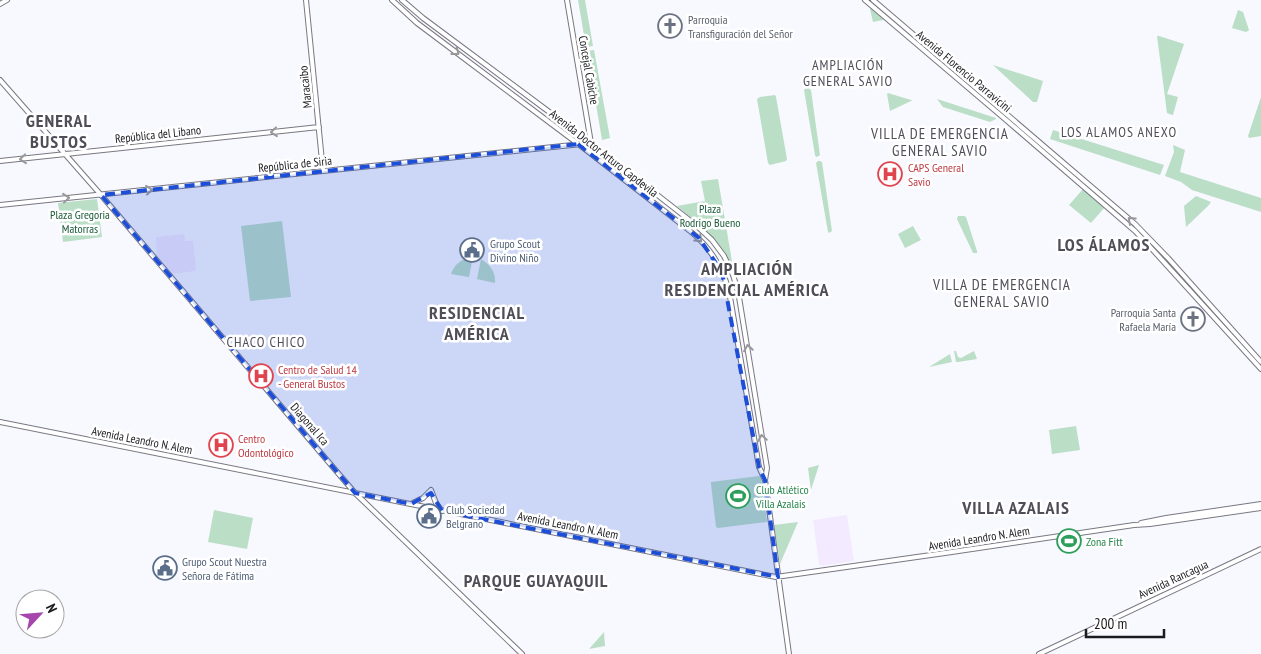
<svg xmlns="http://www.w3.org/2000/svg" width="1261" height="654" viewBox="0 0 1261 654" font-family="'PT Sans Narrow',sans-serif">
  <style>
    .education { fill: #f4eaff }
    .green { fill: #bbdec7 }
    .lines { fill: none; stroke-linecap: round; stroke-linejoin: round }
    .major-casing { stroke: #797882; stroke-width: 6 }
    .major { stroke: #fff; stroke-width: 4 }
    .oneway { stroke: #98989a }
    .marked { fill: #1d4ed8; fill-opacity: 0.2; stroke: #1d4ed8; stroke-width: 4; stroke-dasharray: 10 6; stroke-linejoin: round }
    .labels { text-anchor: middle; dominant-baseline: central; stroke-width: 5; stroke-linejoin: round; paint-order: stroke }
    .worship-label { font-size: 12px; fill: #5b616d; stroke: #fff; text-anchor: start }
    .street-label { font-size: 12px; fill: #1b1a1e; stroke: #fff }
    .health-label { font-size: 12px; fill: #be3a42; stroke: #fff; text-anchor: start }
    .park-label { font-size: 12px; fill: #195937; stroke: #fff }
    .service-label { font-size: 12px; fill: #4e5e75; stroke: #fff; text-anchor: start }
    .leisure-label { font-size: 12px; fill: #27864d; stroke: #fff; text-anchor: start }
    .neighbourhood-label { font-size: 14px; letter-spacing: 1px; fill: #4f4e58; stroke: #fff }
    .quarter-label { font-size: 15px; letter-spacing: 1px; fill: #4f4e58; stroke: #fff }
    .district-label { font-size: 18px; font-weight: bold; letter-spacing: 1px; fill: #4f4e58; stroke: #fff }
  </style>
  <rect width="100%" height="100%" fill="#f8f8ff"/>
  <!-- education -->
  <path class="education" d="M184,234L185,241H193L196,270L195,271L172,274L157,257L156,238L157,237Z
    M847,515L854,561L822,566L819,564L813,520Z"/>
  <!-- green -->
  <path class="green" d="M578,0H585L593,46L586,47Z
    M871,7L884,18L883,20L873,22L870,9Z
    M1238,10L1243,12L1249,30L1248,31L1246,32L1232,28Z
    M1157,36H1159L1184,44L1167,94L1178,97L1173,115H1172L1167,113Z
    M594,50L610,138L602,140L587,51Z
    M993,65L1043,81L1037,102H1033Z
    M808,88L811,90L820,155L819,156L816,157L815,155L804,90L805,89Z
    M888,93L911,100H913L890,111L887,94Z
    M775,95L776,97L787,159L786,161L770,165L768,163L757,99L760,97Z
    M1261,97V136L1249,138L1248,136Z
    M937,99L996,118V119L990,122L943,107Z
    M1053,130L1164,165L1160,175L1050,139Z
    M1173,145L1185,150L1180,172L1261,198V212L1192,190L1181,182L1165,176L1174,152Z
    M818,161H820L822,162L832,231L829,233L828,232L816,163Z
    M718,179L734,273C720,242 702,226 677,206L705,201L701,181Z
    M1083,189L1105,207L1091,223L1069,205Z
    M1196,196L1211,202L1208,206L1186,227L1184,206Z
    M97,199L102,237L63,242L58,203Z
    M958,216H964L966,217L977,251V253H973L957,219Z
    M282,221L291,297L250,301L241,226Z
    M913,226L921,240L905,248L898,234Z
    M473,257L469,277L451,274C455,263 462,259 473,257Z
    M481,259C490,265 496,272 495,283L477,279Z
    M954,351H956L958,357L961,358L974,351L977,359L958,362H956Z
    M950,354L952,362L929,367Z
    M1076,426L1080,450L1052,454L1049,430Z
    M819,465L811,490L808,468Z
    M759,476L761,477L767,522L718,528L716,527L711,484V482Z
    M214,510L253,518L247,549L208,542Z
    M798,522L780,564L774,525Z
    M604,632L605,646L589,649Z"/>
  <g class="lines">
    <!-- major casing -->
    <g class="major-casing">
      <path id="major" d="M306,0L323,171
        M392,0L417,23L581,146L690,231C710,247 722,266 729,291L759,467L765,480L789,654
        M402,0L423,18L591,143L697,226L712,240L724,256L733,275L738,291L767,468L765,480
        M567,0L591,143L596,158
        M865,0L1005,119L1135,231L1152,249L1261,369
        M873,0L1135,224L1168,258L1261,362
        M0,4L7,0
        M0,80L101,195L355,493L522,654
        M0,161L319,127
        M0,205L591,143
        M0,422L776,577L945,553L1134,525L1150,524L1261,508
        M431,490L436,503L442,511
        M413,503L423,498L431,490
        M1141,523L1166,518L1261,504
        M1039,654L1261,549"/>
    </g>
    <!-- major -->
    <use href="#major" class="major"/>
  </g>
  <!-- one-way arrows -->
  <defs><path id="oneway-chevron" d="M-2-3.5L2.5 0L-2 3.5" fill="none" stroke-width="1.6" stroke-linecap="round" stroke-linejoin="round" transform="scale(1.25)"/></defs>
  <g class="oneway">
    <use href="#oneway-chevron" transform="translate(456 52) rotate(37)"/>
    <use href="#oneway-chevron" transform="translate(274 132) rotate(174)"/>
    <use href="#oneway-chevron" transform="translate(23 159) rotate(174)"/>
    <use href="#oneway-chevron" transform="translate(149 190) rotate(-6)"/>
    <use href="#oneway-chevron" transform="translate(66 198) rotate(-6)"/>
    <use href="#oneway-chevron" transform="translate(1131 220) rotate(-138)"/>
    <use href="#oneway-chevron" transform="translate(699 239) rotate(44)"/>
    <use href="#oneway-chevron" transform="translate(748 348) rotate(-99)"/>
    <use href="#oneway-chevron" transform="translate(762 438) rotate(-99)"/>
  </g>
  <!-- marked area -->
  <path class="marked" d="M578,144L699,238L722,272L759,467L765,480L778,577L442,511L431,493L411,504L355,493L101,195Z"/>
  <!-- icons -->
  <defs>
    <g id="church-ring" transform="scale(1.25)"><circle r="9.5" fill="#fff" stroke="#6b7280" stroke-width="1.5"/><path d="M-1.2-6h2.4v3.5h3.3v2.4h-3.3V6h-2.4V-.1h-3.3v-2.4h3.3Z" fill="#6b7280"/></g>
    <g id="hospital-ring" transform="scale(1.25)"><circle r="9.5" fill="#fff" stroke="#e0444e" stroke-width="1.5"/><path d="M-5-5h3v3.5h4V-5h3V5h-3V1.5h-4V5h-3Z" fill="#e0444e"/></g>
    <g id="civic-ring" transform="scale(1.25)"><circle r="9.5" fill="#fff" stroke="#5c6f8a" stroke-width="1.5"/><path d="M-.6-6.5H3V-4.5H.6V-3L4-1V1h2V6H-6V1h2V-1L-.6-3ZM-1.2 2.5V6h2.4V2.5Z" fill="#5c6f8a"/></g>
    <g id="stadium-ring" transform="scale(1.25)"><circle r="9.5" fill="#fff" stroke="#2e9e5b" stroke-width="1.5"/><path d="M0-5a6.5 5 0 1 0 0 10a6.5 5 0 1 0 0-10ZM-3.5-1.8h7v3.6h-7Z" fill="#2e9e5b"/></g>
  </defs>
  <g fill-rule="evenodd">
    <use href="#church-ring" x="670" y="26"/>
    <use href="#hospital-ring" x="890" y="174"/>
    <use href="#civic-ring" x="472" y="250"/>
    <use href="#church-ring" x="1193" y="319"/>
    <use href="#hospital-ring" x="261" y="376"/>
    <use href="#hospital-ring" x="221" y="445"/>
    <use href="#stadium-ring" x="738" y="496"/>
    <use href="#civic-ring" x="429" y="516"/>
    <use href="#stadium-ring" x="1069" y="541"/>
    <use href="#civic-ring" x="165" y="568"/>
  </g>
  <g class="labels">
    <!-- worship labels -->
    <g class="worship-label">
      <text x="688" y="19">Parroquia<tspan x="688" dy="14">Transfiguración del Señor</tspan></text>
      <text x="1176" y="312" text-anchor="end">Parroquia Santa<tspan x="1176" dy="14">Rafaela María</tspan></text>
    </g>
    <!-- street labels -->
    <g class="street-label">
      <text transform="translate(589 70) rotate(80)">Concejal Cabiche</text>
      <text transform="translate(964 71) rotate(40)">Avenida Florencio Parravicini</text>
      <text transform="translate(305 87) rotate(-96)">Maracaibo</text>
      <text transform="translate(158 134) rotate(-6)">República del Libano</text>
      <text transform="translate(604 153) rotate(38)">Avenida Doctor Arturo Capdevila</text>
      <text transform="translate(295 164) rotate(-6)">República de Siria</text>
      <text transform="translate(310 424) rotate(49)">Diagonal Ica</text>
      <text transform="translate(142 440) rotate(11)">Avenida Leandro N. Alem</text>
      <text transform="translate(568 525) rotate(11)">Avenida Leandro N. Alem</text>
      <text transform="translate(979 538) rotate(-9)">Avenida Leandro N. Alem</text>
      <text transform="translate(1173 579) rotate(-25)">Avenida Rancagua</text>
    </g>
    <!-- health labels -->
    <g class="health-label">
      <text x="908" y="167">CAPS General<tspan x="908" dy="14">Savio</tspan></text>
      <text x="278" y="369">Centro de Salud 14<tspan x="278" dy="14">- General Bustos</tspan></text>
      <text x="238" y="438">Centro<tspan x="238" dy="14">Odontológico</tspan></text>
    </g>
    <!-- park labels -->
    <g class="park-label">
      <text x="710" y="208">Plaza<tspan x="710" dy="14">Rodrigo Bueno</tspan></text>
      <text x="80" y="214">Plaza Gregoria<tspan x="80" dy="14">Matorras</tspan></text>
    </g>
    <!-- service labels -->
    <g class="service-label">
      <text x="490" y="243">Grupo Scout<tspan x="490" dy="14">Divino Niño</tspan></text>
      <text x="446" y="509">Club Sociedad<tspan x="446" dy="14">Belgrano</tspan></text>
      <text x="182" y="561">Grupo Scout Nuestra<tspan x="182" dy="14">Señora de Fátima</tspan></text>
    </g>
    <!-- leisure labels -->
    <g class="leisure-label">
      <text x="756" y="489">Club Atlético<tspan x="756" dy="14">Villa Azalais</tspan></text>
      <text x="1086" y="541">Zona Fitt</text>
    </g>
    <!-- neighbourhood labels -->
    <g class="neighbourhood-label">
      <text x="848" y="65">AMPLIACIÓN<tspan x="848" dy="16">GENERAL SAVIO</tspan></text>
      <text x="1119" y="132">LOS ALAMOS ANEXO</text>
      <text x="266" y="342">CHACO CHICO</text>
    </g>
    <!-- quarter labels -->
    <g class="quarter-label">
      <text x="940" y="133">VILLA DE EMERGENCIA<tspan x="940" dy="17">GENERAL SAVIO</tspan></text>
      <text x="1002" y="284">VILLA DE EMERGENCIA<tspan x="1002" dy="17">GENERAL SAVIO</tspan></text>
    </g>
    <!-- district labels -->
    <g class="district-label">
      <text x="59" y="120">GENERAL<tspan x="59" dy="21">BUSTOS</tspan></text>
      <text x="1104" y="244">LOS ÁLAMOS</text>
      <text x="747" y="268">AMPLIACIÓN<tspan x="747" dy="21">RESIDENCIAL AMÉRICA</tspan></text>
      <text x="477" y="312">RESIDENCIAL<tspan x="477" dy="21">AMÉRICA</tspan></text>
      <text x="1016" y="507">VILLA AZALAIS</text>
      <text x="536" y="580">PARQUE GUAYAQUIL</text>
    </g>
  </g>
  <!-- north arrow -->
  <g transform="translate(40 614) rotate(64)"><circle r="24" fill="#ffffff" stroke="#a4a3a5"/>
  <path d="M0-4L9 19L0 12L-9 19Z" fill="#a545ad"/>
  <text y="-8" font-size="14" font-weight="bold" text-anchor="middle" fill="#1b1a1e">N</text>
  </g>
  <!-- scale -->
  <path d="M1086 629v8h78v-8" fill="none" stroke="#1b1a1e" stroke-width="2.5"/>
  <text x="1094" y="629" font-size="15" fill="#1b1a1e" stroke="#ffffff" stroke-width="4" paint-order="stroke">200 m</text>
</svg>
